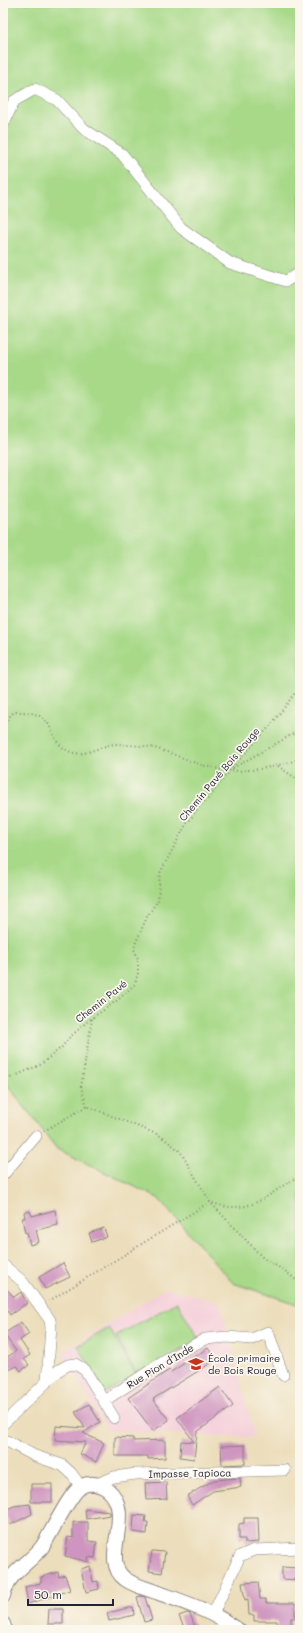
<svg xmlns="http://www.w3.org/2000/svg" width="303" height="1633" viewBox="0 0 303 1633" font-family="Mali,sans-serif">
  <style>
    .built { fill: #f5cfda }
    .green { fill: #a7d988; stroke: #647e62 }
    .building { fill: #cf95c0 }
    .lines { fill: none; stroke-linecap: round; stroke-linejoin: round }
    .minor-casing { stroke: #87807c; stroke-width: 12 }
    .major-casing { stroke: #87807c; stroke-width: 16 }
    .path { stroke: #87807c; stroke-width: 2; stroke-dasharray: 1 3; stroke-linecap: butt }
    .minor { stroke: #fff; stroke-width: 11 }
    .major { stroke: #fff; stroke-width: 14 }
    .labels { text-anchor: middle; dominant-baseline: central; stroke-width: 3.5; stroke-linejoin: round; paint-order: stroke }
    .street-label { font-size: 10px; fill: #22223b; stroke: #fbf7ec }
    .poi-label { font-size: 10px; fill: #22223b; stroke: #fbf7ec; text-anchor: start }
  </style>
  <rect width="100%" height="100%" fill="#fbf7ec"/>
  <filter id="ink" filterUnits="userSpaceOnUse"><feTurbulence type="fractalNoise" baseFrequency=".025" numOctaves="2"/><feDisplacementMap in="SourceGraphic" scale="8" xChannelSelector="R" yChannelSelector="G"/><feConvolveMatrix kernelMatrix="1 2 1 2 8 2 1 2 1" color-interpolation-filters="sRGB"/></filter>
  <filter id="wash" filterUnits="userSpaceOnUse"><feTurbulence type="fractalNoise" baseFrequency=".012" numOctaves="4" result="noise"/><feDisplacementMap in="SourceGraphic" scale="16" xChannelSelector="R" yChannelSelector="G"/><feGaussianBlur stdDeviation="0.9" result="paint"/><feColorMatrix in="noise" values="0 0 0 0 0 0 0 0 0 0 0 0 0 0 0 0 0 1.4 0 .05"/><feComposite in="paint" operator="in"/></filter>
  <g filter="url(#wash)">
    <rect width="100%" height="100%" fill="#ecdebc"/>
    <!-- built -->
    <path class="built" d="M166,1288L220,1303L255,1437L181,1435L108,1430L62,1353Z"/>
    <!-- green -->
    <path class="green" d="M3,3H300V1305L233,1283L158,1198L57,1149L3,1079Z
      M177,1302L199,1340L137,1375L116,1336Z
      M109,1328L136,1375L105,1393L78,1346Z"/>
    <g id="blocks">
      <!-- building -->
      <path class="building" d="M55,1210L58,1225L36,1230L39,1242L30,1245L27,1232L25,1233L22,1218H25L24,1212L30,1211L32,1216Z
        M104,1228L107,1237L92,1242L89,1233Z
        M63,1263L70,1277L45,1289L39,1277Z
        M3,1285L14,1297L21,1292L27,1303L10,1315L3,1305Z
        M21,1322L29,1334L20,1340L30,1355L24,1359L29,1365L21,1371L17,1366L9,1370L3,1360L16,1351L4,1334Z
        M208,1348L216,1360L153,1399L169,1420L153,1431L128,1398L169,1370L171,1372Z
        M220,1387L233,1406L197,1432L194,1459L180,1457L181,1441L194,1442L177,1418Z
        M89,1404L100,1422L83,1433L104,1443L96,1462L80,1454L86,1442L55,1440L56,1426L85,1428L75,1412Z
        M115,1437L133,1438V1441L165,1440V1458L148,1459V1456H115Z
        M245,1445V1464L222,1465L221,1446Z
        M240,1478L241,1487L213,1491L192,1505L187,1496L214,1480Z
        M166,1482L167,1499L146,1500L145,1483Z
        M31,1484H52V1502H31Z
        M30,1504L32,1514L10,1525L3,1511L14,1506Z
        M85,1509L110,1512V1515L86,1519Z
        M134,1515L146,1516L145,1522H148L147,1534L133,1532Z
        M244,1518H258L259,1542L245,1543V1539H239V1524L244,1523Z
        M73,1522H88V1541L97,1542L95,1558L88,1557L89,1562L65,1556L68,1537L73,1538Z
        M152,1551L165,1552L162,1573L149,1571Z
        M90,1566L93,1582L98,1581L99,1589L86,1592L81,1569Z
        M282,1567L299,1568V1580L282,1579Z
        M58,1572L59,1577L65,1575L70,1590L28,1604L25,1587L41,1583V1577Z
        M258,1582L260,1599H266V1603H295V1618H291V1629L277,1630V1621H254V1615H249L248,1599L245,1600L242,1583Z
        M141,1596L145,1597L152,1620L144,1622L137,1597Z
        M133,1607L134,1615L109,1621L107,1613Z
        M49,1609H63V1624H48Z
        M187,1613L190,1614L195,1627L185,1630L179,1616Z"/>
    </g>
  </g>
  <g filter="url(#ink)">
    <use href="#blocks" fill-opacity="0" stroke="#87807c" stroke-width="1"/>
    <g class="lines">
      <!-- minor casing -->
      <g class="minor-casing">
        <path id="minor" d="M3,125L14,101L35,89L57,100L84,129L122,154L181,228L230,263L286,281L300,273
          M3,1175L36,1136
          M3,1265L22,1281L50,1320L51,1327L47,1382
          M104,1401L169,1358L205,1339L227,1337L252,1339L268,1332L283,1375
          M3,1424L59,1370L68,1365L75,1364L85,1370L114,1418
          M3,1439L35,1456L62,1465L71,1473L81,1487
          M97,1484L114,1477L136,1474L285,1470
          M213,1614L240,1556L254,1550L300,1548"/>
      </g>
      <!-- major casing -->
      <g class="major-casing">
        <path id="major" d="M3,1596C7,1573 29,1564 42,1547C51,1534 70,1492 82,1486C90,1482 100,1484 107,1489C137,1513 98,1559 125,1579C135,1586 148,1589 159,1593C186,1603 214,1612 238,1630
          M3,1624L5,1630"/>
      </g>
      <!-- path -->
      <path class="path" d="M3,731L8,718L14,712C63,710 42,741 71,752C86,758 103,743 119,744C131,746 146,745 158,749C178,755 198,766 219,769C246,774 274,767 300,759
        M278,766L297,779H300
        M233,768L300,730
        M3,1081L40,1065L62,1047L69,1038L88,1021L119,999L135,984L138,973V959L134,949L136,942L147,917L158,900L160,873L184,828L200,805L209,798L230,770L271,725L295,693L300,689
        M87,1106L81,1087L92,1019
        M44,1131L87,1106L159,1135L180,1151L210,1202L263,1258L285,1271L295,1279L300,1280
        M49,1301L210,1202C216,1204 224,1207 231,1207C260,1209 276,1187 300,1176"/>
      <!-- minor -->
      <use href="#minor" class="minor"/>
      <!-- major -->
      <use href="#major" class="major"/>
    </g>
  </g>
  <!-- icons -->
  <defs>
    <g id="school-bare" transform="scale(1.2)"><path d="M0-5L7-2L0 1L-7-2ZM-4 1L0 2.5L4 1V4Q0 6-4 4Z" fill="#c8321e" stroke="#fbf7ec" stroke-width="2.5" paint-order="stroke"/></g>
  </defs>
  <g fill-rule="evenodd">
    <use href="#school-bare" x="196" y="1364"/>
  </g>
  <g class="labels">
    <!-- street labels -->
    <g class="street-label">
      <text transform="translate(219 774) rotate(-50)">Chemin Pavé Bois Rouge</text>
      <text transform="translate(101 1001) rotate(-38)">Chemin Pavé</text>
      <text transform="translate(160 1366) rotate(-31)">Rue Pion d'Inde</text>
      <text transform="translate(190 1473) rotate(-1)">Impasse Tapioca</text>
    </g>
    <!-- poi labels -->
    <g class="poi-label">
      <text x="208" y="1358">École primaire<tspan x="208" dy="12">de Bois Rouge</tspan></text>
    </g>
  </g>
  <!-- margin -->
  <rect width="303" height="1633" fill="none" stroke="#fbf7ec" stroke-width="16"/>
  <!-- scale -->
  <path d="M28 1599v6h85v-6" fill="none" stroke="#22223b" stroke-width="2"/>
  <text x="34" y="1599" font-size="12" fill="#22223b" stroke="#fbf7ec" stroke-width="3" paint-order="stroke">50 m</text>
</svg>
